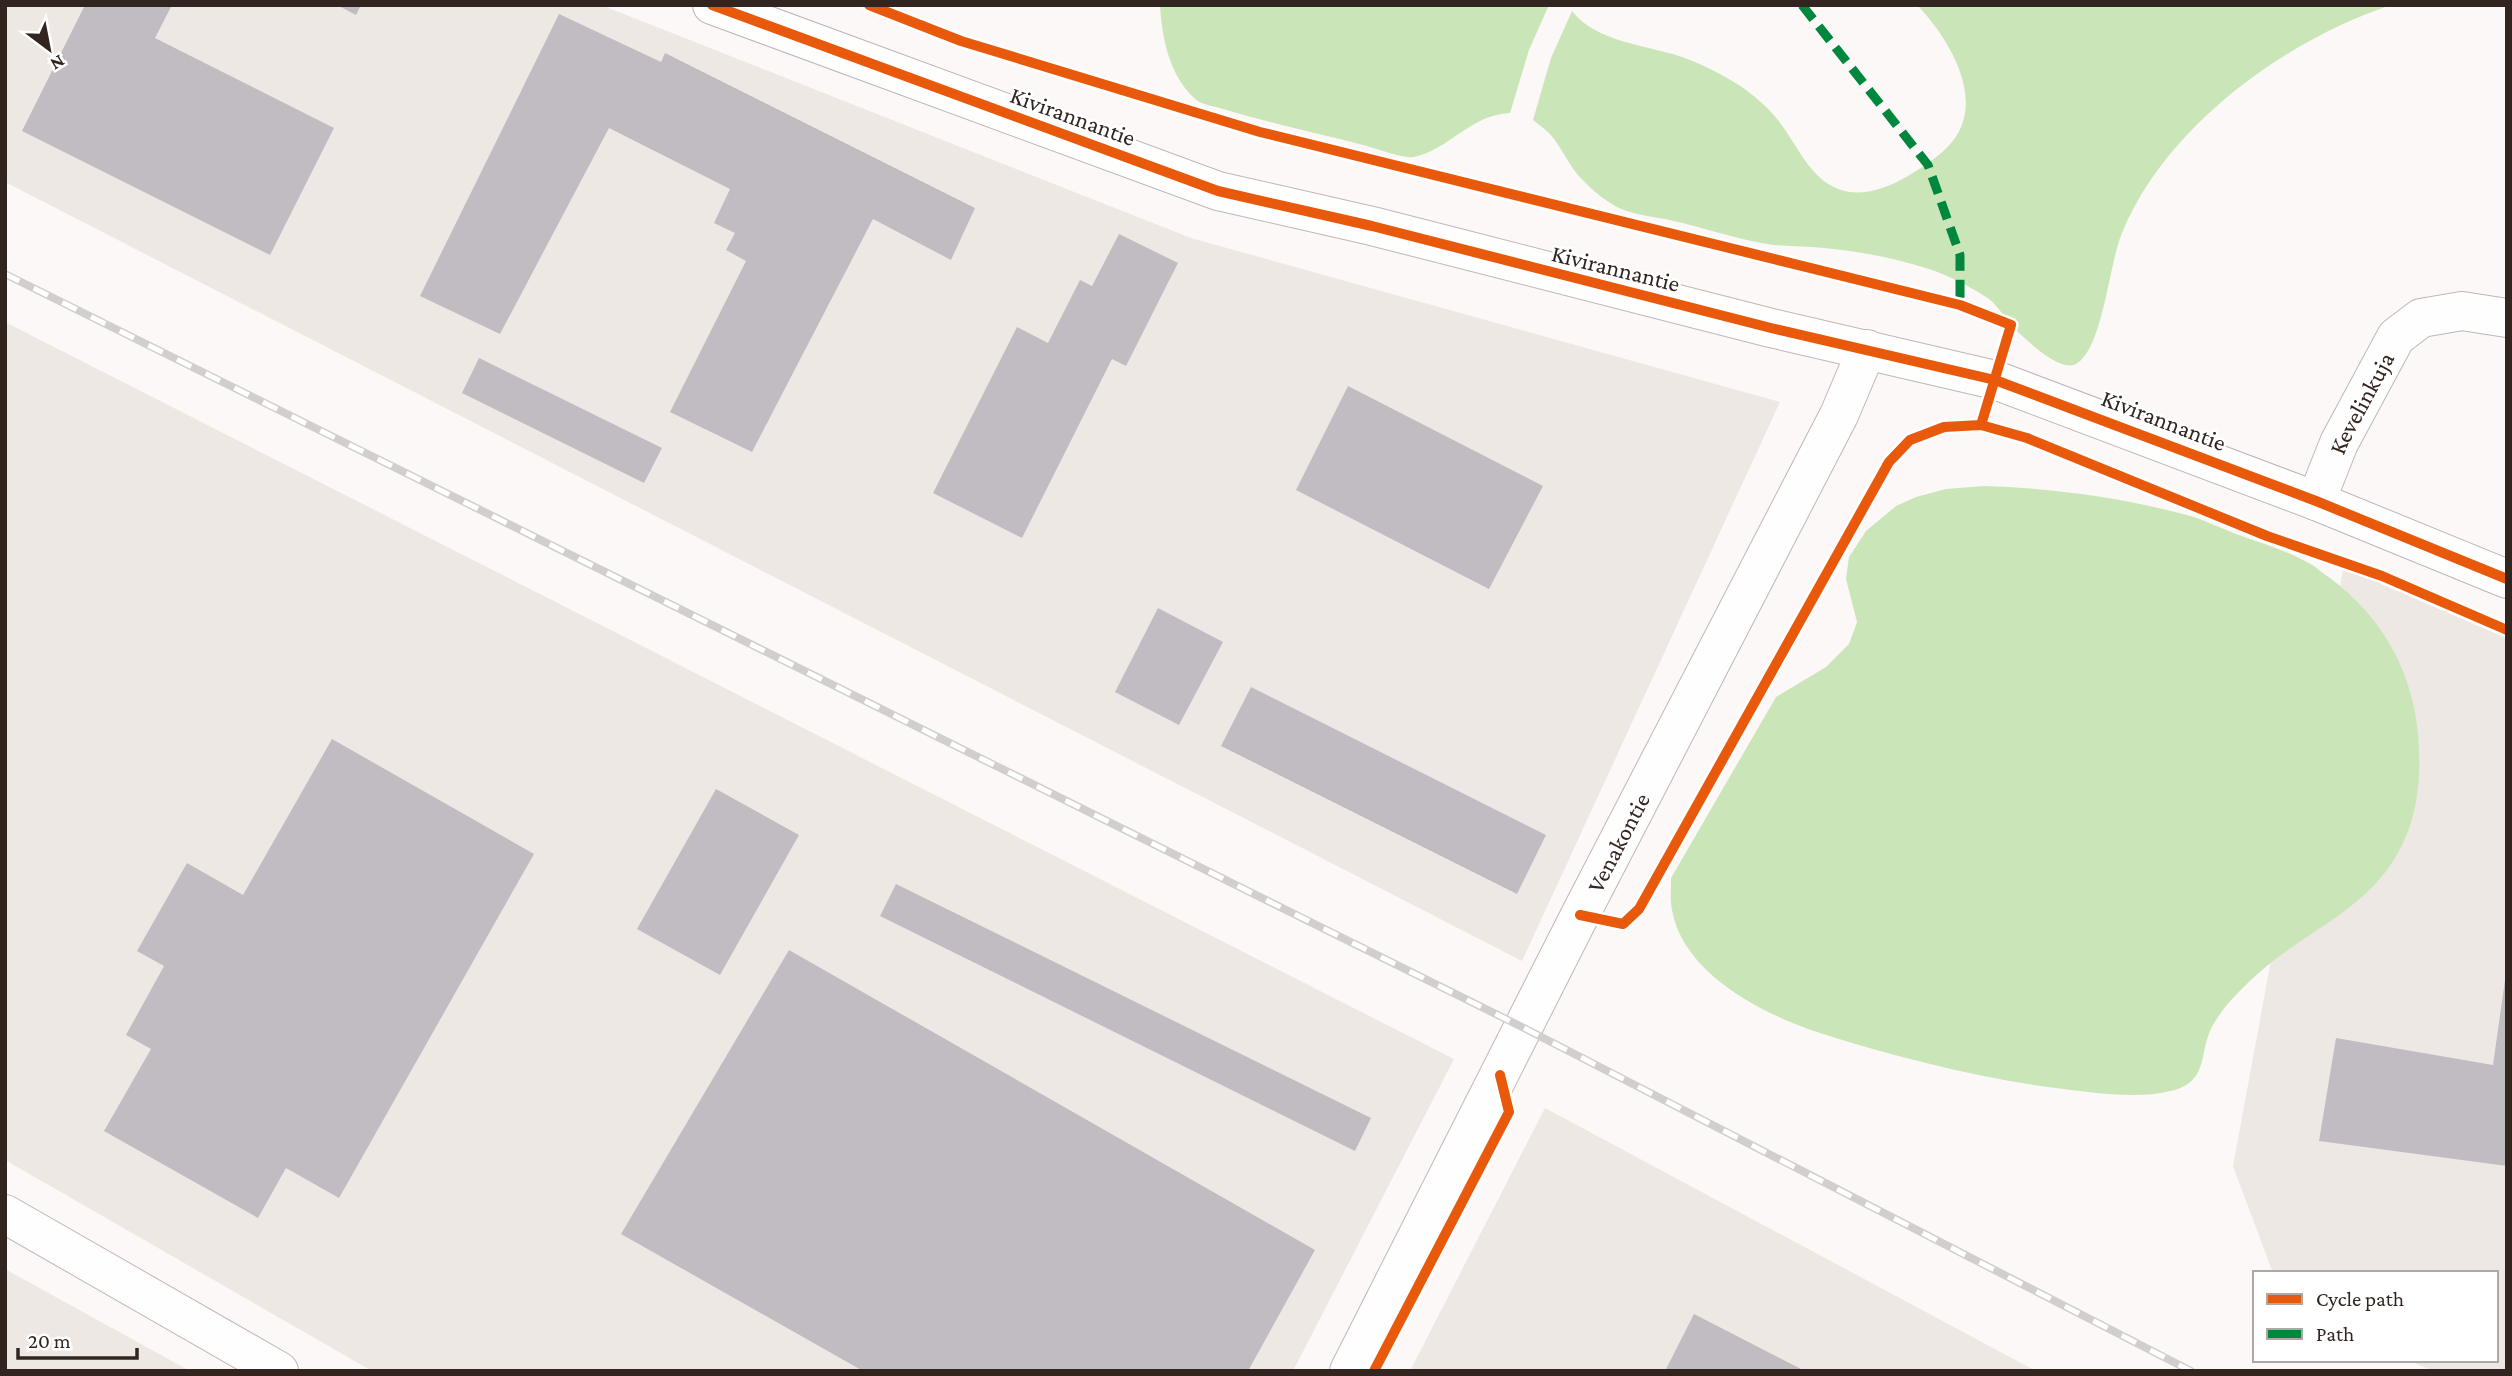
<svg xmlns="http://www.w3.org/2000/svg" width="2512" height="1376" viewBox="0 0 2512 1376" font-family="'Crimson Pro',serif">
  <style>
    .built { fill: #eee8e4 }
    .green { fill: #cae6b8 }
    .building { fill: #c0bcc2 }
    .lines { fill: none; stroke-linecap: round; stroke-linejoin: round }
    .minor-casing { stroke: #c0b7b4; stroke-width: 40 }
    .minor { stroke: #fffefe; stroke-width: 38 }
    .rail-casing { stroke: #d1cecd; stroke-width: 8 }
    .rail { stroke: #fff; stroke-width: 5; stroke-dasharray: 16; stroke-linecap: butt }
    .quiet { stroke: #00873e; stroke-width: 9; stroke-dasharray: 18 9; stroke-linecap: butt }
    .cycleway-casing { stroke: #fff; stroke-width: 15 }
    .cycleway { stroke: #e8590c; stroke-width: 10 }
    .labels { text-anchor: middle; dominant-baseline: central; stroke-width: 5; stroke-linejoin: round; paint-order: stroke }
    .street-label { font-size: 24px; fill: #32241e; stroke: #fff }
  </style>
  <rect width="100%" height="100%" fill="#fcf8f7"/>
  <!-- built -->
  <path class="built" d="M5,5H601L1191,238L1780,402L1522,961L5,182Z
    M5,322L1454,1059L1293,1371H372L5,1160Z
    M2344,565L2507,635V1371H2433L2408,1360H2496V1273H2273L2233,1166Z
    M1545,1108L2036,1371H1410Z
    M5,1269L190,1371H5Z"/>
  <!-- green -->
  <path class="green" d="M1160,5H1549L1529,50L1510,113C1470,115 1450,149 1414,157C1404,159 1375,148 1363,145C1316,133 1269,123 1223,109C1215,106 1200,105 1194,98C1169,74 1162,38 1160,5Z
    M1917,5H2391C2284,41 2166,126 2122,233C2109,263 2103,349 2076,364C2059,373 2023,337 2011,325C2004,317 1998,306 1989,299C1971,287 1950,276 1929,269C1894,258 1859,251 1824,248C1805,246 1786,247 1767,244C1736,239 1704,228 1674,221C1656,217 1635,215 1619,208C1604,201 1581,181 1572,167C1565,157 1559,144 1550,134C1545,129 1538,124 1533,120L1551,58L1572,11C1596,42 1646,45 1682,57C1702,64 1721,74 1739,85C1752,94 1769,108 1778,120C1797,144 1810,180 1841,190C1863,197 1887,188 1906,177C1923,167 1939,157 1952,142C1987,99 1948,37 1917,5Z
    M1984,486C2050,488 2119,497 2183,514C2201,518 2218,527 2236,534C2258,542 2282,549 2303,560C2313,564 2321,572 2330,578C2381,616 2412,669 2418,734C2422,776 2418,821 2395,858C2363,911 2305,932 2261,971C2243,987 2225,1004 2213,1025C2198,1051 2210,1079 2175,1090C2142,1099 2105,1094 2071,1090C1986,1080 1902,1059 1820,1033C1764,1015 1683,974 1672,910C1670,900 1671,889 1671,878L1776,697L1826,667L1849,644L1857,622L1846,579L1849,557L1866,531L1896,506L1916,497L1946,489Z"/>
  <!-- building -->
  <path class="building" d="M85,5H172L155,38L334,128L270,255L22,131Z
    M337,5H361L356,15Z
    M559,14L661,62L665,53L975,208L951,260L873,219L752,452L670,412L746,261L726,250L735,233L714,223L730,189L609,128L500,334L420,296Z
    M1119,234L1178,263L1126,366L1112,359L1022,538L933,493L1017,327L1048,343L1080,280L1092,286Z
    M479,358L662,448L644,483L462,393Z
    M1348,386L1543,486L1489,589L1296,490Z
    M1158,608L1223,642L1179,725L1115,692Z
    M1251,687L1546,835L1517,894L1221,746Z
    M332,739L534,854L339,1198L286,1168L258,1218L104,1131L151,1049L126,1035L164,966L137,951L187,863L243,895Z
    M716,789L799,835L720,975L637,929Z
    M896,884L1371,1118L1355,1151L880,916Z
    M789,950L1315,1250L1248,1371H863L621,1234Z
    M2505,980L2507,1166L2319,1141L2336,1038L2493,1065Z
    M1694,1314L1805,1371H1665Z"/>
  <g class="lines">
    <!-- minor casing -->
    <g class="minor-casing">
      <g id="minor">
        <path d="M712,5L1218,191L1372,226L1771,328L1995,380L2316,501L2507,579"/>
        <path id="s1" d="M2316,501L2339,443L2396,337L2421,318L2462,311L2507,318"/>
        <path d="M5,1214L279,1371"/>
        <path id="s2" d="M1349,1371L1580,915L1839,415L1867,349"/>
      </g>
    </g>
    <!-- minor -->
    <use href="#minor" class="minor"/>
    <!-- rail casing -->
    <g class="rail-casing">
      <path id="rail" d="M5,274L1524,1028L2191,1371"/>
    </g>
    <!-- rail -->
    <use href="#rail" class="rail"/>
    <!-- quiet -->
    <path class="quiet" d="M1802,5L1928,165L1960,255V305"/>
    <!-- cycleway casing -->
    <g class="cycleway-casing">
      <path id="cycleway" d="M712,5L1218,191L1372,226L1771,328L1995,380L2316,501L2507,579
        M869,5L961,41L1260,132L1960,305L2011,325L1981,425
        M1580,915L1623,924L1639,909L1889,462L1910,440L1944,427L1981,425L2027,438L2267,536L2382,576L2507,630
        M1374,1371L1509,1112L1500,1075"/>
    </g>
    <!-- cycleway -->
    <use href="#cycleway" class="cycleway"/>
  </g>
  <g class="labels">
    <!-- street labels -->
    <g class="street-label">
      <text transform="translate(1073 116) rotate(20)">Kivirannantie</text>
      <text transform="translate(1616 268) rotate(14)">Kivirannantie</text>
      <text stroke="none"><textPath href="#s1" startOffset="108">Kevelinkuja</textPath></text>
      <text transform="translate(2164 420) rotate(21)">Kivirannantie</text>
      <text stroke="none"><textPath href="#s2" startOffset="593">Venakontie</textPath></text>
    </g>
  </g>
  <!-- border -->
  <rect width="2512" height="1376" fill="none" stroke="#32241e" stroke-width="14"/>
  <!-- legend -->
  <rect x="2253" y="1271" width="245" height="91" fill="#ffffff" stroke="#ada7a5" stroke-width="2"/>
  <rect x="2267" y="1294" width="35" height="10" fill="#e8590c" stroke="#ada7a5" stroke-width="2"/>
  <text x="2316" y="1306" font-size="21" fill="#32241e">Cycle path</text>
  <rect x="2267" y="1329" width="35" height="10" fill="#00873e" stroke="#ada7a5" stroke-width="2"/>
  <text x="2316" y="1341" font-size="21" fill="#32241e">Path</text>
  <!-- north arrow -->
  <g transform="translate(49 49) rotate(148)" stroke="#ffffff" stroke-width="5" paint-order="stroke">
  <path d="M0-5L12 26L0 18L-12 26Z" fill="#32241e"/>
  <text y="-10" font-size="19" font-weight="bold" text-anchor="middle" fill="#32241e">N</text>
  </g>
  <!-- scale -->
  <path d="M18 1348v10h119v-10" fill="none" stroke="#32241e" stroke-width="3.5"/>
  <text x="28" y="1348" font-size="21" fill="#32241e" stroke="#ffffff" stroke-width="5" paint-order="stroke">20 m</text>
</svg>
